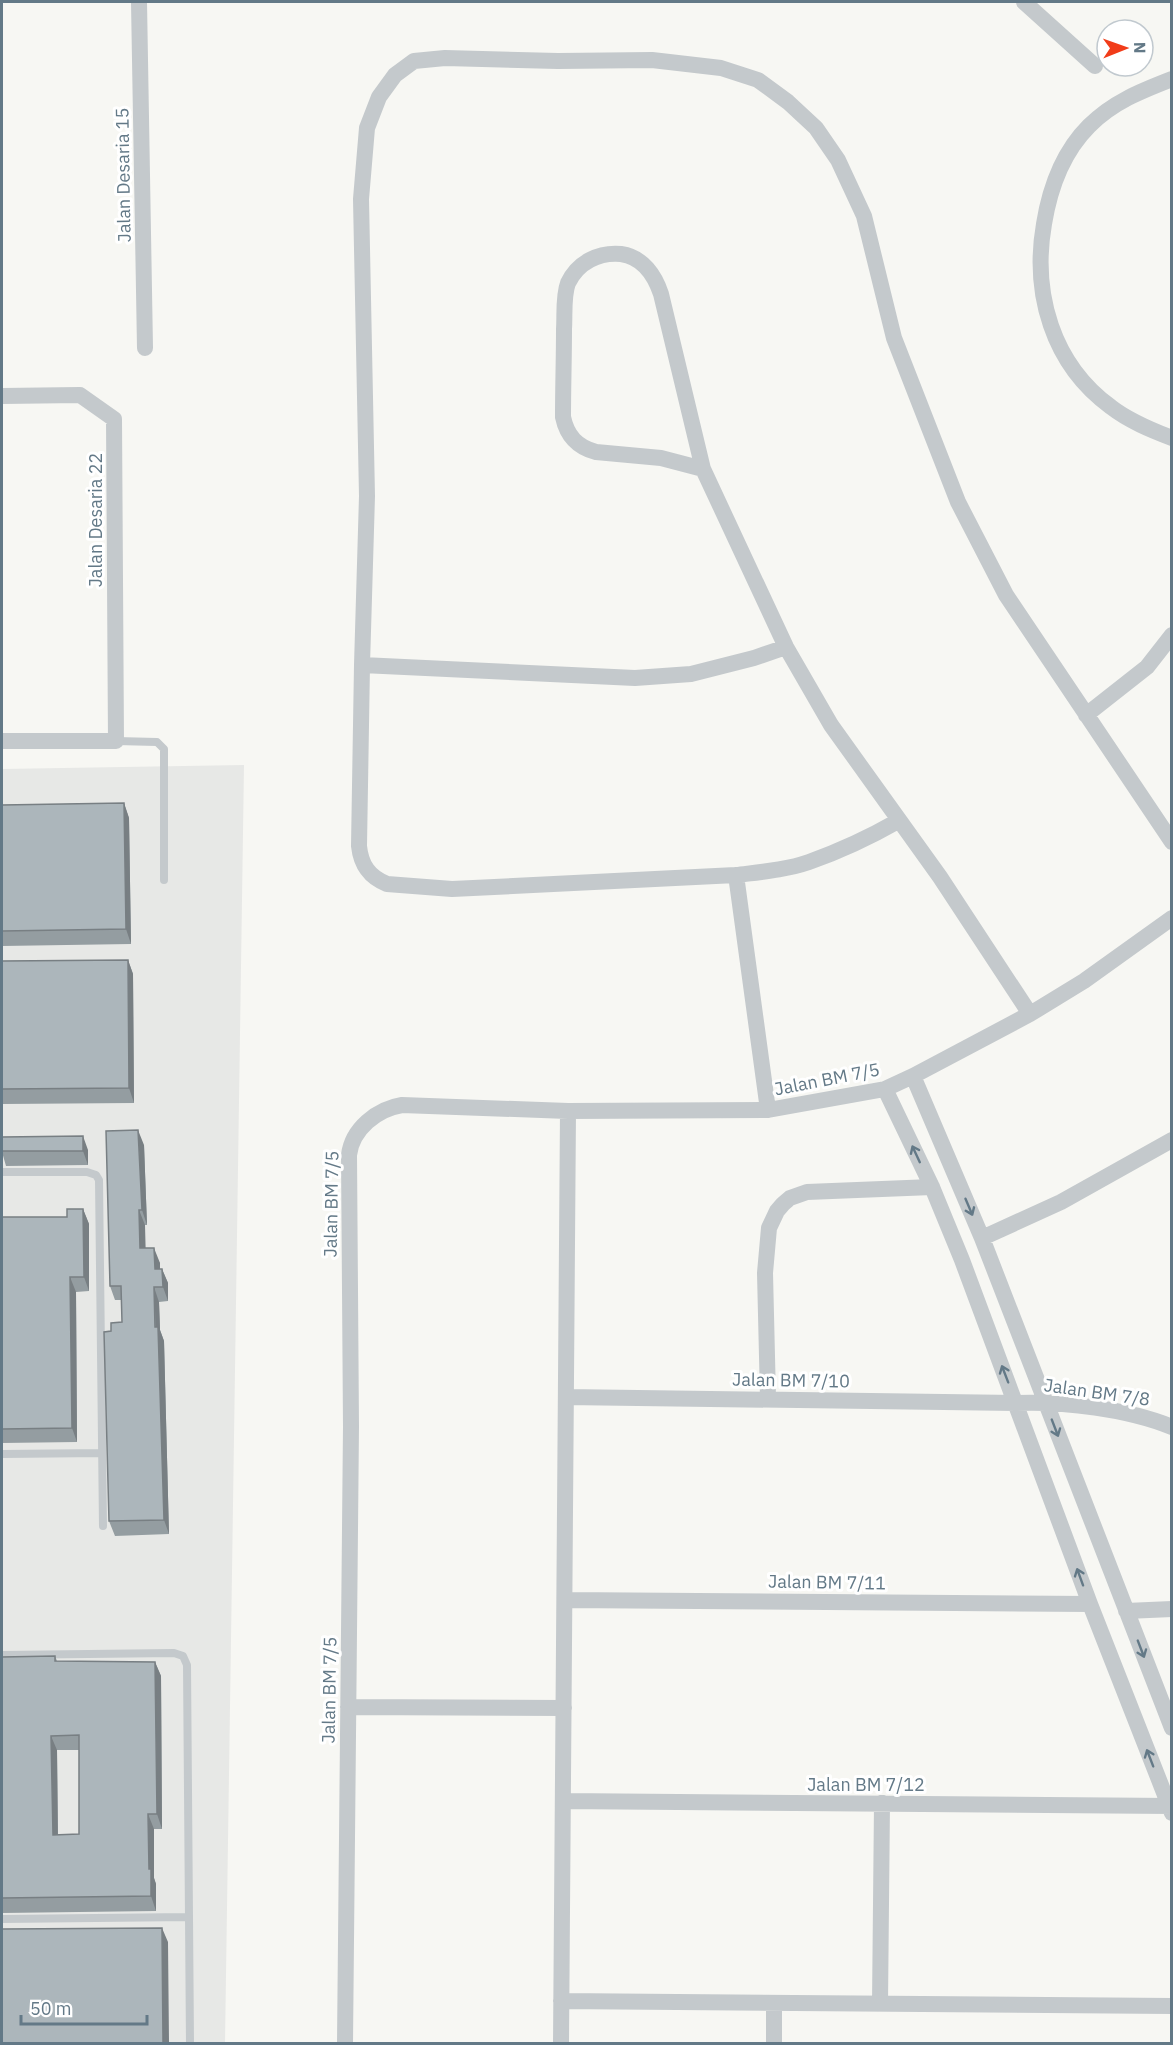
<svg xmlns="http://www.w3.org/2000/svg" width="1173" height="2045" viewBox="0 0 1173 2045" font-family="'IBM Plex Sans',sans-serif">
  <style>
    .built { fill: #e7e8e6 }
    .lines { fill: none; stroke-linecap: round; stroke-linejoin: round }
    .lane { stroke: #c4c9cc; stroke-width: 8 }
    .street { stroke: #c4c9cc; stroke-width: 16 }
    .wall { fill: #949da1; fill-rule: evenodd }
    .shaded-wall { fill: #787f83 }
    .building { fill: #acb6bb; stroke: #787f83; stroke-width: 1.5; fill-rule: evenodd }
    .oneway { stroke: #637987 }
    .labels { text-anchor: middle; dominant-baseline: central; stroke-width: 6; stroke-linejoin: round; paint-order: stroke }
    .street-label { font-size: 18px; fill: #637987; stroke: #fff }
  </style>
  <rect width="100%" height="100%" fill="#f7f7f3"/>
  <!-- built -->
  <path class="built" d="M244,765L225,2043H2V769Z"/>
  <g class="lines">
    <!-- lane -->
    <path class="lane" d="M116,741L157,742L164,749V880
      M2,1172H87L96,1175L99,1180L103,1526
      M2,1454L102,1453
      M2,1655L174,1653L183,1656L187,1665L189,1917
      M2,1919L189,1917L190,2044"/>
    <!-- street -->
    <path class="street" d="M139,2L145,348
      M1024,2L1095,66
      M1172,79C1141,91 1113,102 1089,126C1062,153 1050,187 1044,224C1032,293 1052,364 1111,407C1129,421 1151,430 1172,438
      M2,396L80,395L114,419L116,741H2
      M703,469L661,458L596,452C577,447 567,436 563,417C563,387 564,358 564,329C565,314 563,296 568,283C578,262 599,252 621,254C643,257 655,276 661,294L703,469L786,647L831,725L940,877L1030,1014
      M362,665L635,678L691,674L754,658L786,647
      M1086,715L1147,667L1172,635
      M898,821C870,837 840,851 809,862C786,870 760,872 736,875L452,889L387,884C369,877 361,865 359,846L362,665L367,496L361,199L367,128L379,97L395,75L414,61L445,58L558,61L652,60L721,68L758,80L788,102L816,128L838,160L864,216L894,338L958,502L1006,595L1172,842
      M736,875L768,1110
      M913,1076L982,1238L1172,1728
      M885,1089L932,1187L962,1260L1090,1604L1172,1813
      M982,1238L1061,1202L1172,1140
      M566,1397L1016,1403C1063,1401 1128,1409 1172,1427
      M768,1398L765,1273L769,1228L777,1211L783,1204L790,1198L807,1192L932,1187
      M565,1600L1090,1604
      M1126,1611L1172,1609
      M348,1707L564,1708
      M563,1801L1172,1806
      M561,2001L1172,2006
      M880,2004L882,1803
      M345,2044L351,1426L349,1155C352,1129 377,1109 402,1105L568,1111L768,1110L885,1089L913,1076L1030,1014L1084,981L1172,918
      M561,2044L568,1111
      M774,2044V2003"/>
  </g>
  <!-- wall -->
  <path class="wall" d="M124,803L129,818L131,944L2,946V805Z
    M128,960L133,974L134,1103L2,1104V961Z
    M2,1137L88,1150V1165L6,1166L2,1152Z
    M144,1145L147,1225H145V1248L160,1263V1269H162L168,1283V1301L159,1302L160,1330L164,1341L169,1534L115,1536L109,1521L111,1331L122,1322V1300H115L110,1286Z
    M83,1209L89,1224V1291L76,1292L77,1442L2,1443V1217H67Z
    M55,1656L57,1661L155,1662L161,1676L162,1829H154V1878L156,1884V1911L2,1913V1657ZM57,1750H79V1834L58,1835Z"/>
  <!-- shaded-wall -->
  <path class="shaded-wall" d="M124,803L129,818L131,944L126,929Z
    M128,960L133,974L134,1103L129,1088Z
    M138,1130L144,1145L147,1225L142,1210Z
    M83,1136L88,1150V1165L83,1151Z
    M83,1209L89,1224V1291L84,1277Z
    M139,1210L145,1225L146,1263L140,1248Z
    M154,1248L160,1263V1283L155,1269Z
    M162,1269L168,1283V1301L163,1287Z
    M70,1277L76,1292L77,1442L72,1428Z
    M154,1287L159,1302L160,1330L164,1341L169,1534L164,1520Z
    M155,1662L161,1676L162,1829L157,1814Z
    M51,1736L57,1750L58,1849L53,1835Z
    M148,1814L154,1829V1878L156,1884V1911L151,1896L149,1869Z
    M162,1928L168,1942L169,2043H163Z"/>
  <!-- building -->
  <path class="building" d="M124,803L126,929L2,931V805Z
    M128,960L129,1088L2,1089V961Z
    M138,1130L142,1210H139L140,1248H154L155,1269H162L163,1287H154L155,1327H158L164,1520L109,1521L104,1332L111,1331V1323L122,1322L121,1286H110L106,1131Z
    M83,1136V1151H2V1137Z
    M67,1209H83L84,1277H70L72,1428L2,1429V1217H67Z
    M55,1656V1661L155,1662L157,1814H148L149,1869H151V1896L2,1898V1657ZM79,1735V1834L53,1835L51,1736Z
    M162,1928L163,2043H2V1929Z"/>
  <!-- one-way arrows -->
  <defs><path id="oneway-shaft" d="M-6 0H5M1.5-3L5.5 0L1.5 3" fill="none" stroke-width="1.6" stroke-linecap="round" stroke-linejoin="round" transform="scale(1.5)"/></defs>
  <g class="oneway">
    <use href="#oneway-shaft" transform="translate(916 1154) rotate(-115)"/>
    <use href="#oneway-shaft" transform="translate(969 1207) rotate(67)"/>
    <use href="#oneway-shaft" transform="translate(1005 1374) rotate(-111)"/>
    <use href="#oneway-shaft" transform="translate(1055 1428) rotate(69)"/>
    <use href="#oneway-shaft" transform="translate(1080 1577) rotate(-110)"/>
    <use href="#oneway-shaft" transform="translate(1141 1649) rotate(69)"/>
    <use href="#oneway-shaft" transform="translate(1150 1758) rotate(-111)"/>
  </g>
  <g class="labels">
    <!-- street labels -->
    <g class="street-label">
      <text transform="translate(123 175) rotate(-91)">Jalan Desaria 15</text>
      <text transform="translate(95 520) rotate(-90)">Jalan Desaria 22</text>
      <text transform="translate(827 1079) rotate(-11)">Jalan BM 7/5</text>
      <text transform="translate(331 1204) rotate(-89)">Jalan BM 7/5</text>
      <text transform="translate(791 1380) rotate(1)">Jalan BM 7/10</text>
      <text transform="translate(1097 1392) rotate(8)">Jalan BM 7/8</text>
      <text transform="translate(827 1582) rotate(1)">Jalan BM 7/11</text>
      <text transform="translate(329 1690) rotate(-89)">Jalan BM 7/5</text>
      <text x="866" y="1784">Jalan BM 7/12</text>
    </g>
  </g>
  <!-- border -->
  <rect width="1173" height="2045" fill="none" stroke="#637987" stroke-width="6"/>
  <!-- north arrow -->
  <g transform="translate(1125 48) rotate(89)"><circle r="28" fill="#ffffff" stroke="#c1c9cf" stroke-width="1.5"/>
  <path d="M0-4.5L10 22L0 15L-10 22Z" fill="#f13c19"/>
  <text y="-9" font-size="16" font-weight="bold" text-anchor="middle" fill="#637987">N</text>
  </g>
  <!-- scale -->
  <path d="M21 2015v9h126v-9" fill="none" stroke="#637987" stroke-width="3"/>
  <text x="30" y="2015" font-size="18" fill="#637987" stroke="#ffffff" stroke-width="4.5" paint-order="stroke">50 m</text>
</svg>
